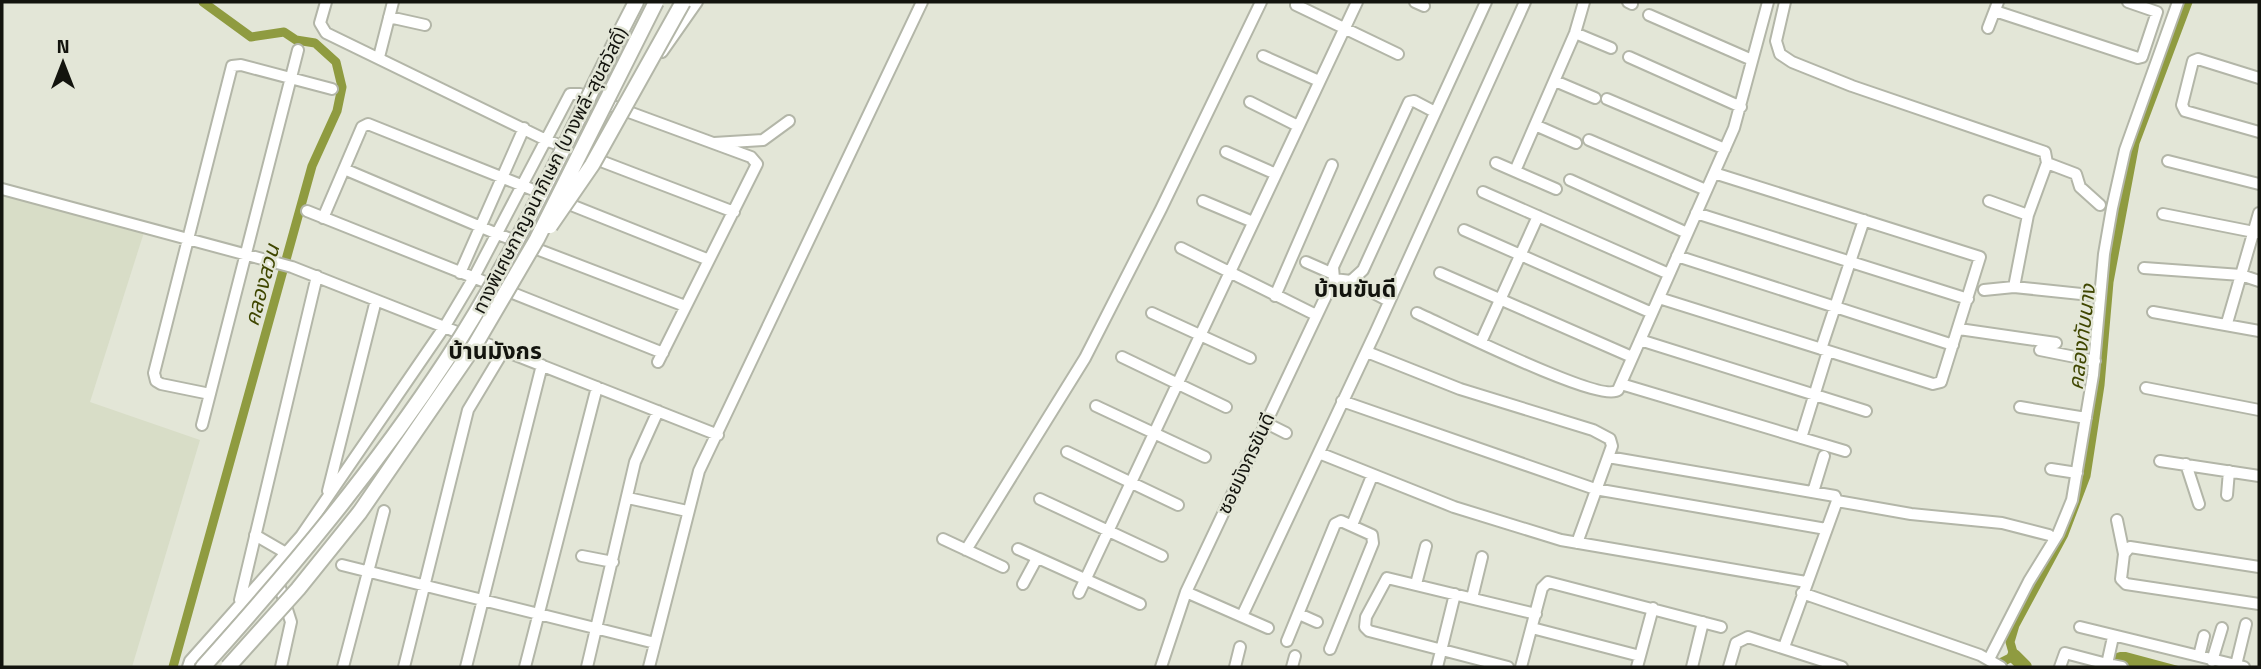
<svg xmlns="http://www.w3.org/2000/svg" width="2261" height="669" viewBox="0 0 2261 669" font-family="'Titillium Web','Noto Sans Thai',sans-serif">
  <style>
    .built { fill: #d8ddc7 }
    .water { fill: #8f9b40 }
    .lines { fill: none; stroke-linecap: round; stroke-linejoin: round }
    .canal { stroke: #8f9b40; stroke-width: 9 }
    .river { stroke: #8f9b40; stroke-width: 14 }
    .minor-casing { stroke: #b3b6a8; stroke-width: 14 }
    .highway-casing { stroke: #b3b6a8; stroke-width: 18 }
    .minor { stroke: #fff; stroke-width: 10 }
    .highway { stroke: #fff; stroke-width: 14 }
    .highway-bridge-casing { stroke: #b3b6a8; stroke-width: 18; stroke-linecap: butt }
    .highway-bridge { stroke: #fff; stroke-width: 14 }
    .labels { text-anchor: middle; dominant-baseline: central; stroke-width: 5; stroke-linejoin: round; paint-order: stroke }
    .street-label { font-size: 19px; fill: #13140e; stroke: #e3e6d7 }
    .water-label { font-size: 21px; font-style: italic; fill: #3f4600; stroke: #e3e6d7 }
    .quarter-label { font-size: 23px; font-weight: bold; fill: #13140e; stroke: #e3e6d7 }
  </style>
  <rect width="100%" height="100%" fill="#e3e6d7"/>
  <!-- built -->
  <path class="built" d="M2,187L146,226L90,402L200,440L132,667H2Z"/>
  <!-- water -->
  <path class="water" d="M2120,652H2126L2182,667H2107L2113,654Z"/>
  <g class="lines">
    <!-- canal -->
    <path class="canal" d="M1994,666L2014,656L2010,642L2015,625L2064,534L2086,476L2100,385L2109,282L2135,143L2188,2
      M173,667L312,166L337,111L342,87L336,62L315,43L296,40L284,32L251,37L203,2"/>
    <!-- river -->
    <path class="river" d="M2014,656L2025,667"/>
    <!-- minor casing -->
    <g class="minor-casing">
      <path id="minor" d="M326,2L320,23L326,33L546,140L734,212
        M1415,2L1424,6
        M1628,2L1632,4
        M1785,2L1776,41L1780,54L1792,62L1852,86L2045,152L2047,163L2028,215L2014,287
        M1296,5L1398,54
        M1995,11L2138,58L2142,57L2157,12L2128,2
        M1649,15L1752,60
        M389,17L425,25
        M1988,28L1998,2
        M1575,33L1611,48
        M662,52L697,2
        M1263,56L1319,81
        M379,57L393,2
        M1629,57L1741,107
        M2259,78L2198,59L2193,61L2182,105L2185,111L2259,132
        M1555,81L1595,98
        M1607,99L1725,149
        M1250,102L1298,126
        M1535,125L1576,143
        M1589,140L1706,190
        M714,143L763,140L789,121
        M1226,152L1276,174
        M2168,161L2259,184
        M1496,163L1556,189
        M2047,163L2076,174L2080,187L2100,205
        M344,169L495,233L685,306
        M1515,171L1575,33L1584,2
        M1570,180L1687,233
        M2,189L292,267L718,435
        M1483,192L1669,274
        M1203,201L1253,222
        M1989,201L2028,215
        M307,211L663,353
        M1696,213L1968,299
        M2163,214L2259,233
        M323,218L362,127L368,124L709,260
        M1464,230L1652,313
        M1181,248L1316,315
        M1677,256L1953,345
        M1306,262L1331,273
        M2144,268L2241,275L2259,281
        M460,273L524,128
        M1440,273L1632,357
        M1334,279L1333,267L1409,102L1414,101L1435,112
        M1351,281L1363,270L1486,2
        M1984,290L2014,287L2100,296
        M1275,296L1332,165
        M1659,298L1933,384L1941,382L1980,257L1714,173
        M2153,312L2259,331
        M1152,313L1250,358
        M1417,313C1444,325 1601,404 1618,390L1734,128L1768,2
        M2227,323L2259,213
        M1959,329L2056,343
        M1640,340L1866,411
        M1481,342L1538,216
        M1821,349L1864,220
        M2040,350L2095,361
        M1367,352L1460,389L1593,430L1610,439L1612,446L1577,543
        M1122,357L1226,407
        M1621,384L1845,451
        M2146,388L2259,410
        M210,394L161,384L156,381L154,373L232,66L241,65L332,89
        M1342,401L1595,489L1826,529
        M1096,406L1205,457
        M2020,407L2086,418
        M1264,422L1286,433
        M202,425L298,50
        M1801,438L1828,351
        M1067,452L1178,505
        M1319,453L1454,507L1561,540L1806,582
        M1608,457L1835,496L1837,501L1784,647
        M2160,461L2259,476
        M2186,464L2199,504
        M2051,469L2077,473
        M328,491L376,300
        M1813,492L1824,456
        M2227,495L2229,471
        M628,498L687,511
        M1040,499L1162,556
        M1837,501L1911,514L2002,523L2049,535
        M2117,520L2124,554
        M1352,525L1372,476
        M255,535L286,553
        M943,539L1003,567
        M1018,549L1140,604
        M966,550L1085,358L1161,209L1261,2
        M582,556L613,562
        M342,565L655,643
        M2259,567L2130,547L2124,554L2121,579L2126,584L2259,604
        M276,575L291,622L281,667
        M1023,584L1037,558
        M1416,584L1426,546
        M1186,592L1268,628
        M1079,593L1357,2
        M1802,593L1980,655L2001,667
        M1472,598L1482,557
        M240,600L317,276
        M1299,614L1317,622
        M1242,616L1376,331L1525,2
        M2080,627L2244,667
        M1532,628L1640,656
        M2113,637L2107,664L2122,667
        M1287,641L1335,524L1341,521L1372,535L1373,543L1330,649
        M2199,656L2204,636
        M1989,659L2029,581L2058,534L2072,500L2093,375L2104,254L2112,208L2125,150L2178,2
        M2212,661L2222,628
        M2236,665L2246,624
        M188,667L190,661L301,536L445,326L473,279L570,94H580L751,157L757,164L658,362
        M343,667L384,511
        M404,667L468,410L504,350
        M466,667L542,365
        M525,667L597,387
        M587,667L635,462L658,411
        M649,667L699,471L922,2
        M1161,667L1186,592L1334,279L1351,281L1389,301
        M1235,667L1240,647
        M1292,667L1295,656
        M1437,667L1455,594
        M1508,667L1369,631L1365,627L1366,617L1387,578L1536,614
        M1521,667L1542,588L1548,582L1721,627
        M1637,667L1653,608
        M1692,667L1703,622
        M1729,667L1736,643L1748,637L1842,667
        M2060,667L2065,653L2107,664"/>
    </g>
    <!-- highway casing -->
    <g class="highway-casing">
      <path id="highway" d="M619,35L636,2"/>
    </g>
    <!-- minor -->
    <use href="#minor" class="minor"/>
    <!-- highway -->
    <use href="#highway" class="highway"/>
    <!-- highway-bridge casing -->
    <g class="highway-bridge-casing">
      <path id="highway-bridge" d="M550,226L592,165L683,2
        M203,667C291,569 374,470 447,359C514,257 565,144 619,35
        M228,667L298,589L360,512L475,345L537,239L656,2"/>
    </g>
    <!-- highway-bridge -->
    <use href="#highway-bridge" class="highway-bridge"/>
  </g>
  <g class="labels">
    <!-- street labels -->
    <g class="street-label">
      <text transform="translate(549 170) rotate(-63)">ทางพิเศษกาญจนาภิเษก (บางพลี-สุขสวัสดิ์)</text>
      <text transform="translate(1245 463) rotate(-65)">ซอยมังกรขันดี</text>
    </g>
    <!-- water labels -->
    <g class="water-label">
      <text transform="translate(261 285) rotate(-75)">คลองสวน</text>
      <text transform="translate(2081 337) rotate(-83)">คลองทับนาง</text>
    </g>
    <!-- quarter labels -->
    <g class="quarter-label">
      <text x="1355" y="288">บ้านขันดี</text>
      <text x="495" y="350">บ้านมังกร</text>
    </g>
  </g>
  <!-- border -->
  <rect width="2261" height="669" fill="none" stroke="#13140e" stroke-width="7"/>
  <!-- north arrow -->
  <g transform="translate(63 63)" stroke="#e3e6d7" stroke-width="5" paint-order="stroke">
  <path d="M0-5L12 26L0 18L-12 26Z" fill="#13140e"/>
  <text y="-10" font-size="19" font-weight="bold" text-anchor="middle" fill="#13140e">N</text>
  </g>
</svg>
